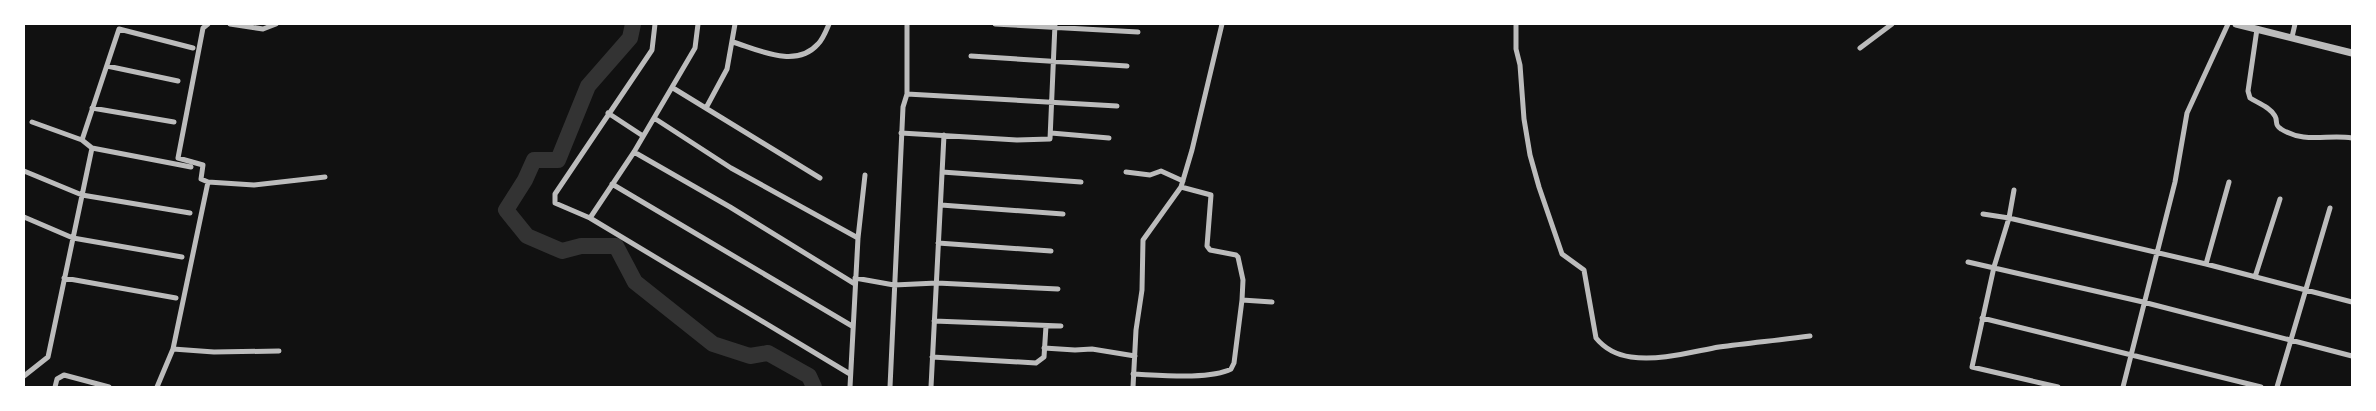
<svg xmlns="http://www.w3.org/2000/svg" width="2376" height="411" viewBox="0 0 2376 411" font-family="Poppins,sans-serif">
  <style>
    .lines { fill: none; stroke-linecap: round; stroke-linejoin: round }
    .river { stroke: #333; stroke-width: 16 }
    .minor { stroke: #bcbcbc; stroke-width: 5 }
    .tertiary { stroke: #bcbcbc; stroke-width: 7 }
  </style>
  <rect width="100%" height="100%" fill="#111"/>
  <g class="lines">
    <!-- river -->
    <path class="river" d="M633,24L630,38L588,86L558,160H534L525,180L506,210L527,236L562,251L581,246H616L635,282L713,344L750,356L768,353L809,376L814,387"/>
    <!-- minor -->
    <path class="minor" d="M230,24L263,29L276,24
      M655,24L652,50L555,194V203L590,218L850,374
      M907,24V94
      M995,24L1138,32
      M1516,24V49L1520,65L1524,119L1530,155L1539,187L1562,254L1584,270L1596,338C1605,349 1617,355 1631,357C1660,361 1691,352 1719,347C1749,343 1780,340 1810,336
      M2257,29L2248,91L2250,98C2258,103 2270,107 2275,116C2278,121 2274,125 2281,129C2305,144 2327,134 2352,138
      M2292,37L2295,24
      M733,42C759,50 796,69 818,44C823,39 826,31 829,24
      M1860,48L1892,24
      M971,56L1127,66
      M107,66L178,81
      M673,88L820,178
      M92,108L174,122
      M706,108L727,69L735,24
      M608,113L643,136
      M654,118L731,168L858,238
      M32,122L82,140
      M901,133L1017,140L1050,139L1055,24
      M1051,133L1109,138
      M92,148L191,167
      M634,152L730,207L855,284
      M24,171L82,195L190,213
      M942,172L1081,182
      M1126,172L1150,175L1161,171L1183,181
      M208,182L254,185L325,177
      M612,184L852,326
      M1181,187L1211,195L1207,246L1210,250L1236,255L1238,257L1243,280L1242,300L1272,302
      M941,205L1063,214
      M1983,214L2009,218L2014,190
      M24,217L73,238L182,257
      M590,218L634,152L695,48L698,24
      M938,243L1051,251
      M1968,262L2143,302L2352,356
      M2206,264L2229,182
      M2255,277L2280,199
      M64,278L176,298
      M855,278L894,285L937,283L1058,289
      M1982,318L2261,387
      M934,321L1061,326
      M1044,348L1075,350L1092,349L1135,356
      M173,349L214,352L279,351
      M932,357L1036,363L1044,357L1046,326
      M1133,374C1158,375 1210,380 1231,369L1234,363L1242,300
      M24,376L48,357L92,148L82,140L119,29L193,48
      M55,387L57,379L64,375L109,387
      M157,387L173,349L208,182L201,179L203,165L178,158L203,28L208,24
      M850,387L858,238L865,175
      M890,387L903,107L907,94L1117,106
      M931,387L944,135
      M1133,387L1136,330L1142,290L1143,240L1181,187L1192,150L1222,24
      M2058,387L1972,367L1994,267L2009,218L2206,264L2352,302
      M2123,387L2175,182L2187,113L2228,24
      M2277,387L2330,208"/>
    <!-- tertiary -->
    <path class="tertiary" d="M2236,24L2352,53"/>
  </g>
  <!-- border -->
  <rect width="2376" height="411" fill="none" stroke="#ffffff" stroke-width="50"/>
</svg>
